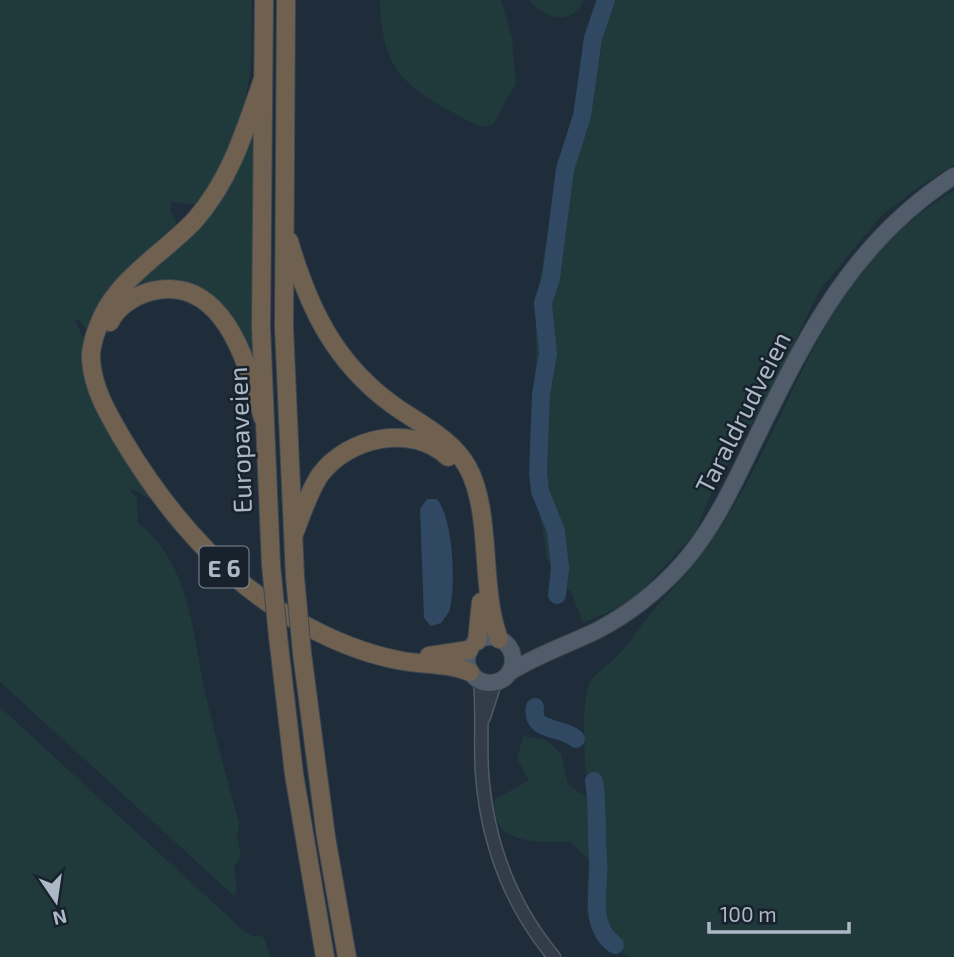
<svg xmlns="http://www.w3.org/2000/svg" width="954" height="957" viewBox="0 0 954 957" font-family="'Exo 2',sans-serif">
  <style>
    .green { fill: #20393a }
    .water { fill: #304861 }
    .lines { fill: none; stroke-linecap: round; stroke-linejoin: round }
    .river { stroke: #304861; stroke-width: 18 }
    .minor-casing { stroke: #505b67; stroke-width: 15 }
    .major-casing { stroke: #3f4955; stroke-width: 18 }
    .highway-casing { stroke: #3d4853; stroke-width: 20 }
    .minor { stroke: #323d49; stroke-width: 12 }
    .major { stroke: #505c69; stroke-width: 16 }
    .highway { stroke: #70604f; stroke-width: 18 }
    .highway-bridge-casing { stroke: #3d4853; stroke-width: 20; stroke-linecap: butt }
    .highway-bridge { stroke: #70604f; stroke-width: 18 }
    .labels { text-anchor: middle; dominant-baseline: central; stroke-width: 5; stroke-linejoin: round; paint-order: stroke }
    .shield { fill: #18222d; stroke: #808b98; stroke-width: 2 }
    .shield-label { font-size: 24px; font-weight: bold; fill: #acb8c6 }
    .street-label { font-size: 26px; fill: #acb8c6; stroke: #18222d }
  </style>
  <rect width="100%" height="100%" fill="#1f2c39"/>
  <!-- green -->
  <path class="green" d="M0,0H252L251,67L241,126L200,205L172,202L171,211L178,227L90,326L85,328L79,319L75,320L157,499L151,500L133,489L130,491L137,498L138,523C193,564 193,643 208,704C217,744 229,784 239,824L237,836L241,855L234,867L237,888L234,896L0,682Z
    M380,0H501L512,37L516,83L493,125L483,127L474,124C412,90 381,78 380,0Z
    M529,0H584C571,27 544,19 529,0Z
    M603,0H954V165L919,187L881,216L820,290L767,398L713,489L695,533L641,592L615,609L583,623L571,592L560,583L547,559L536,484V301L553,204Z
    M254,129L252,365L210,300L125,291L170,249Z
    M954,190V957H630L601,942L587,915L588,859L570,842C537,842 491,846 494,800L529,780L517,759L523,736L546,740L561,753L568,784L587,798C586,774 579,701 590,682C596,671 612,663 620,653C633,638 643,621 656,607C679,582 701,558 719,529C802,402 814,278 954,190Z
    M0,707L243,930L254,937L260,935L265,939L270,957H0Z"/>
  <!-- water -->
  <path class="water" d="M427,499H437C453,518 456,583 450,608C449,613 444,619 441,623L431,626L424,618L420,509Z"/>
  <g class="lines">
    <!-- river -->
    <path class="river" d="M557,595L560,568L556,531L540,491L538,472L541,394L548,353L543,303L551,278L565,169L582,116L593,38L606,0
      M535,707C530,733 563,726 576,739
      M594,781C598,805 596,833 598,858C601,886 586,924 615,945"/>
    <!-- minor casing -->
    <g class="minor-casing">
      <path id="minor" d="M480,681C483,712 480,742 482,773C487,841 510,904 554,957
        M484,717L495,683"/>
    </g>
    <!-- major casing -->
    <g class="major-casing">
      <path id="major" d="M467 660a23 23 0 1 1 46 0a23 23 0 1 1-46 0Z
        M510,672C537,655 567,645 596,631C629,614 659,590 683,563C716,525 736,479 758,434C809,330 854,241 954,176"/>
    </g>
    <!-- highway casing -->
    <g class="highway-casing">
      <path id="highway" d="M264,0L261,327L271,565
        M286,0L284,327L295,577
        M263,79C245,130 231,179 195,220C166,251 122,276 103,315C97,328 90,345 91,360C93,389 108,414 122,438C169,517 234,592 318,632C344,645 374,656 403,661C425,665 448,663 470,672
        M289,241C309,309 335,363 393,405C418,423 451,438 467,466C493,512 479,586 499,639
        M110,322C117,306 136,295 152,291C225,274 248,367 263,418
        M294,534C302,514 308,493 320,475C348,437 412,423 448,457
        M278,636L294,774L325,957
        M477,641L481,602
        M302,653L326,837L347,957
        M429,656L469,650"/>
    </g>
    <!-- minor -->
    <use href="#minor" class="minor"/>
    <!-- major -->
    <use href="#major" class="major"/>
    <!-- highway -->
    <use href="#highway" class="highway"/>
    <!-- highway-bridge casing -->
    <g class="highway-bridge-casing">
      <path id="highway-bridge" d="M271,565L278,636
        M295,577L302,653"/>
    </g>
    <!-- highway-bridge -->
    <use href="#highway-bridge" class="highway-bridge"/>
  </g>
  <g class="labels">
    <!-- shield labels -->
    <rect class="shield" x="199.5" y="546.5" width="49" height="41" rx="5"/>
    <g class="shield-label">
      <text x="224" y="567">E 6</text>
    </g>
    <!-- street labels -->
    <g class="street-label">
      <text transform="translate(742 412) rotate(-63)">Taraldrudveien</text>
      <text transform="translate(239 440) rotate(-92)">Europaveien</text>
    </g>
  </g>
  <!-- north arrow -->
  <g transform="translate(56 901) rotate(167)" stroke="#18222d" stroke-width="5" paint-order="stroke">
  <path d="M0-5L12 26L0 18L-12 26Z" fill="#acb8c6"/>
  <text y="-10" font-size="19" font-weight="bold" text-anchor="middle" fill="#acb8c6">N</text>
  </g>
  <!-- scale -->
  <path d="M709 922v10h140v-10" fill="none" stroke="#acb8c6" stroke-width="3.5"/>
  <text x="720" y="922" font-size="21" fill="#acb8c6" stroke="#18222d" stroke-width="5" paint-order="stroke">100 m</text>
</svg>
